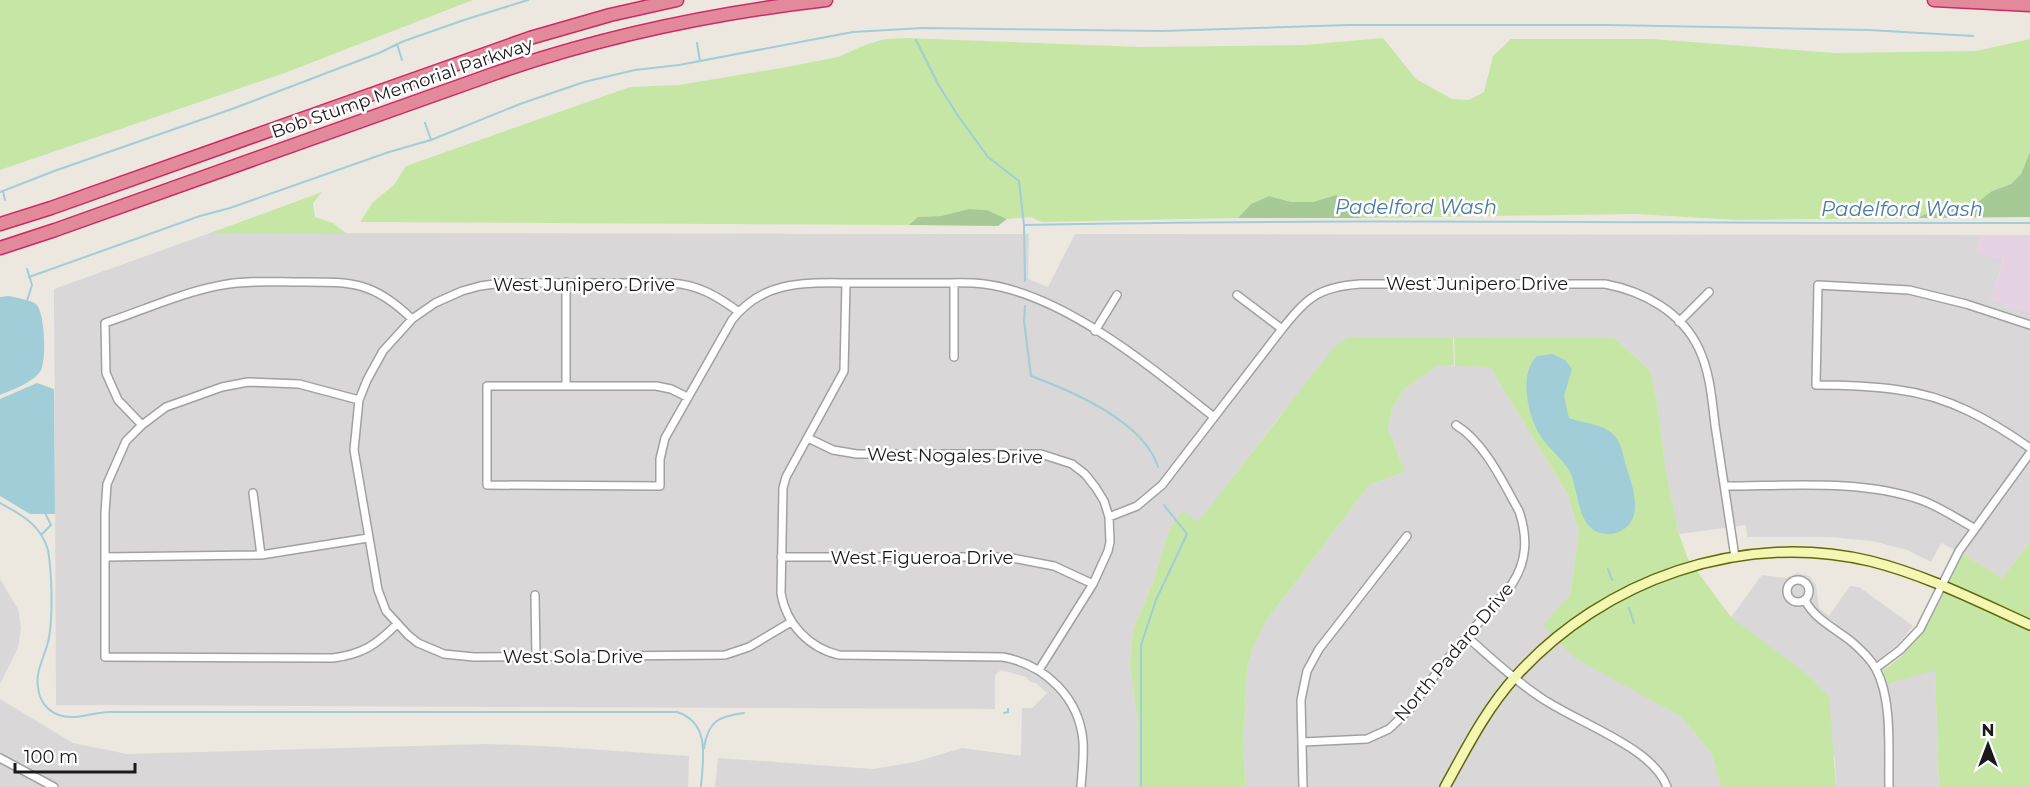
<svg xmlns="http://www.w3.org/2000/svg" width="2030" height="787" viewBox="0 0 2030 787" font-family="Montserrat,sans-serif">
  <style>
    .residential { fill: #d9d7d7 }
    .industrial { fill: #e5d2e2 }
    .grass { fill: #c6e6a6 }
    .forest { fill: #a6ca96 }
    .water { fill: #a1cdd9 }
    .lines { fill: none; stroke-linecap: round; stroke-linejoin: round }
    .stream { stroke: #a1cdd9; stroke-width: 2 }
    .street-casing { stroke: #a1a1a1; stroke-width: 10 }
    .secondary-casing { stroke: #626b08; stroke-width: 12 }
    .highway-casing { stroke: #ce2964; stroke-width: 15 }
    .street { stroke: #fff; stroke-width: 7 }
    .secondary { stroke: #f4f6b3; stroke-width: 9 }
    .highway { stroke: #e2899b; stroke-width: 12 }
    .labels { text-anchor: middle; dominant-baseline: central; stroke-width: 5; stroke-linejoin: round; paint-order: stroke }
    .street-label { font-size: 18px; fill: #1a1a1a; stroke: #fff }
    .water-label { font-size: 20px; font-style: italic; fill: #4b7aa6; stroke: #fff }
  </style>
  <rect width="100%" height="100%" fill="#ece8e0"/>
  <!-- residential -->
  <path class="residential" d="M210,233L1029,234L1028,279L1048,287L1075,234L1981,235L1976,251L2003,260L1991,300L2030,313V542L2002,578L1963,554L1941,543L1931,562L1907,550L1873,541L1830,537H1747L1746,525L1679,534L1666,471L1656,396L1650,370L1614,338L1348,337L1279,417L1198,523L1170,528L1152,585L1133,630L1130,664L1138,725V787H715L718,758L873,769L915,762L962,748L1021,756L1022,708H1032L1047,693L1036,683L1030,682L1026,677L1001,670L995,675V709L56,705L54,289Z
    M1437,365L1490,367L1567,493L1579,532L1570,595L1647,697L1680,716L1712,754L1721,787H1246L1243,750L1247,668L1254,645L1267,620L1369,485L1405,472L1388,428L1392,409L1405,388Z
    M1797,573L1809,576L1816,585L1819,608L1829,616L1850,586L1859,587L1913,626L1898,644L1877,661L1888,683L1935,669L1939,787H1836L1835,758L1731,617L1762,575L1786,578Z
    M0,579L18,609L21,627L18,648L0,684Z
    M0,699L73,743L127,754L485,744L544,746L689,756L688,787H0Z"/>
  <!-- industrial -->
  <path class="industrial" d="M1981,235H2030V313L1991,300L2003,261L1976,251Z"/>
  <!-- grass -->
  <path class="grass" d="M0,0H473L282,74L0,170Z
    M907,38L1141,47L1304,45L1383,38L1416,79L1452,99L1469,100L1484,92L1493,56L1511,39H1652L1835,53L1976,51L2030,39V152L2021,174L2011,184L1992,191L1974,205L1927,213L1918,218L1738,220L1635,214L1361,218L1350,199L1336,195L1313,202H1290L1269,196L1251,204L1238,218L1042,222L1030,217L1007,219L987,210L969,209L941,216L918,217L909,225L360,222L373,202L394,185L406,166L630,87L679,85L787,67L838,57L865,45L885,39Z
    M322,192L313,203L315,217L333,223L347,234L210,233Z
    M1348,337H1453L1454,365L1437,366L1405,388L1392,409L1388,428L1405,472L1369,485L1267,620L1254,645L1247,668L1243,750L1246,787H1138V725L1130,664L1133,630L1152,585L1170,528L1183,511L1198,522L1334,347Z
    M1454,337L1614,338L1650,370L1656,396L1666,471L1679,534L1688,559L1731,617L1808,675L1829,697L1836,787H1721L1712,754L1680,716L1575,658L1543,625L1570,595L1579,532L1567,493L1490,367L1455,366Z
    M2030,542V787H1939L1935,670L1887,684L1883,670L1901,657L1928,624L1963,554L2002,578Z"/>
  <!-- forest -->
  <path class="forest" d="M2030,152V217L1918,218L1927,213L1974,205L1992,191L2011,184L2021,174Z
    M1336,195L1350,199L1361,218H1238L1251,204L1269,196L1291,202H1313Z
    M969,209L987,210L1007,219L998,226L909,225L918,217L941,216Z"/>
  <!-- water -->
  <path class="water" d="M9,296C17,298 30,300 36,304C45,312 47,362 40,372C30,384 14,389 0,395V297Z
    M1552,354L1565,360L1572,369L1564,396L1569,418C1585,424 1603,423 1615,436C1622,444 1623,456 1626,466C1632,485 1644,515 1624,529C1619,532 1613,535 1607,534C1576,532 1580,493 1570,472C1563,459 1550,450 1541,437C1528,417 1518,374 1537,356Z
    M37,383L54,389L55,514H30L0,496V399Z"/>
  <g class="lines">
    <!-- stream -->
    <path class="stream" d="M916,40L939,86L959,117L988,157L1019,181L1024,225L1025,281
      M697,43L700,61
      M397,44L402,60
      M425,123L431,140
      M3,191L5,200
      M0,192L57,170L232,109L379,53L404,41L464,20L528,0
      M1024,225C1359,218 1695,224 2030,223
      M29,277L200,216L230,208L389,152L431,140L520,104L584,82L635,70L679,65L853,32L923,28L1163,31L1348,25H1609L1869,30L1973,36
      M26,304L32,285L27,269
      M1025,306L1024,321L1031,376C1072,391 1144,422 1158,467
      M0,503C22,515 41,525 48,550C52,574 53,614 49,638C46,654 35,671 38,687C39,700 47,711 59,715C75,721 93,712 109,712H677C711,723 703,759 701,787
      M42,534L51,525L45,513
      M1608,569L1612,580
      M1629,608L1634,623
      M1004,713L1008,712V709
      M704,748C708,721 719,716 744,713
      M1141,787V645L1156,600L1187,534L1164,505"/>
    <!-- street casing -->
    <g class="street-casing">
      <path id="street" d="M846,283L844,371L786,477L783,488L781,593C786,624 809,648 839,655L1003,657C1045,665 1079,697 1083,741C1084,756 1082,772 1081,787
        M954,283V357
        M1237,295L1282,329
        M739,312C717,296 699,285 672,283H502L480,286L462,291L435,303L412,319L383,351L367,380L359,400L354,450L378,590L386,611L408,635L418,643L444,654L474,657L725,655L749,647L791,622
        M1679,322L1709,292
        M2030,325L1966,304L1909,290L1818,285L1816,385C1843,385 1872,386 1899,390C1948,396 1990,420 2030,448
        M1095,331L1117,295
        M566,385V282
        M687,397L671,389L656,386H487V485L660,486V459L665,438L732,320C765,278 808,283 857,283C884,283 912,283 939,283C954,283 970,282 984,284C1064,294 1152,368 1214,417
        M359,400L299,384L248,382L222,387L166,407L142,425L126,441L107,484L105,513V657L333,658C363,654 376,645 397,624
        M142,425L118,400L106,373L105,323C144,310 183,292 222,285C248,280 275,282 300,282C352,282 373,281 412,319
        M808,438L833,450L857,454H1041L1072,464L1085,474L1096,488L1104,501L1109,517L1110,542L1108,551L1093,584L1039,670
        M1725,486C1787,486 1862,479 1921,500C1940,507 1956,518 1974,528
        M253,493L261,555
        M1109,517L1137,506L1162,485L1282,329C1307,298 1318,287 1360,284H1605C1643,291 1682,312 1699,349C1710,372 1712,400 1715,425C1722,469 1728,513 1735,557
        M105,557L261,555L368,538
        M781,557H1007L1054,566L1093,584
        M1787 591a11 11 0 1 1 22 0a11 11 0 1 1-22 0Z
        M535,595L536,657
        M1805,600C1814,619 1836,629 1852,642C1861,650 1870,658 1876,669C1893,701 1888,752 1889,787
        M1466,636C1489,656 1512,678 1537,695C1572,721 1653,746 1667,787
        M1876,668L1900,650L1920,629L1959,551L2030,453
        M1303,742L1367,739L1389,729L1411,708L1443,664L1512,584C1527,561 1528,538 1519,511C1502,481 1485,443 1456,425
        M0,758L54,787
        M1303,787L1301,700L1307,671L1319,649L1407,536"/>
    </g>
    <!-- secondary casing -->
    <g class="secondary-casing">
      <path id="secondary" d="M1445,787C1466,749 1486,709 1516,676C1604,579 1741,531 1870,561C1926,575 1977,601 2030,625"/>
    </g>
    <!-- highway casing -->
    <g class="highway-casing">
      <path id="highway" d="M1934,0L2030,5
        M0,224L51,208L530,38L610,15L677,0
        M0,248L55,230L496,73C603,36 714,13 826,0"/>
    </g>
    <!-- street -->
    <use href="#street" class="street"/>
    <!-- secondary -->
    <use href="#secondary" class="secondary"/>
    <!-- highway -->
    <use href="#highway" class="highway"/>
  </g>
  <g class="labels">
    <!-- street labels -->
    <g class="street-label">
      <text transform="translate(402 88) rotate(-19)">Bob Stump Memorial Parkway</text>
      <text x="1477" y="284">West Junipero Drive</text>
      <text x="584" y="285">West Junipero Drive</text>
      <text transform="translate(955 456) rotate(1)">West Nogales Drive</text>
      <text x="922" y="558">West Figueroa Drive</text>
      <text transform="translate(1454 652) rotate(-50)">North Padaro Drive</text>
      <text x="573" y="657">West Sola Drive</text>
    </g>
    <!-- water labels -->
    <g class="water-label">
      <text x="1416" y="207">Padelford Wash</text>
      <text x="1902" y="209">Padelford Wash</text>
    </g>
  </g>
  <!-- north arrow -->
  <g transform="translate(1988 745)" stroke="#ffffff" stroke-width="4.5" paint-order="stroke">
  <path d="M0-4.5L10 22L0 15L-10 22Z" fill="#1a1a1a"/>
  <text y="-9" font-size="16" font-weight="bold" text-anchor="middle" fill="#1a1a1a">N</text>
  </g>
  <!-- scale -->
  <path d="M15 763v9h120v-9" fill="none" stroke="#1a1a1a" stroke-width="3"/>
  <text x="24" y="763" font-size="18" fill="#1a1a1a" stroke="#ffffff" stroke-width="4.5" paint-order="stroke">100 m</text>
</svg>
